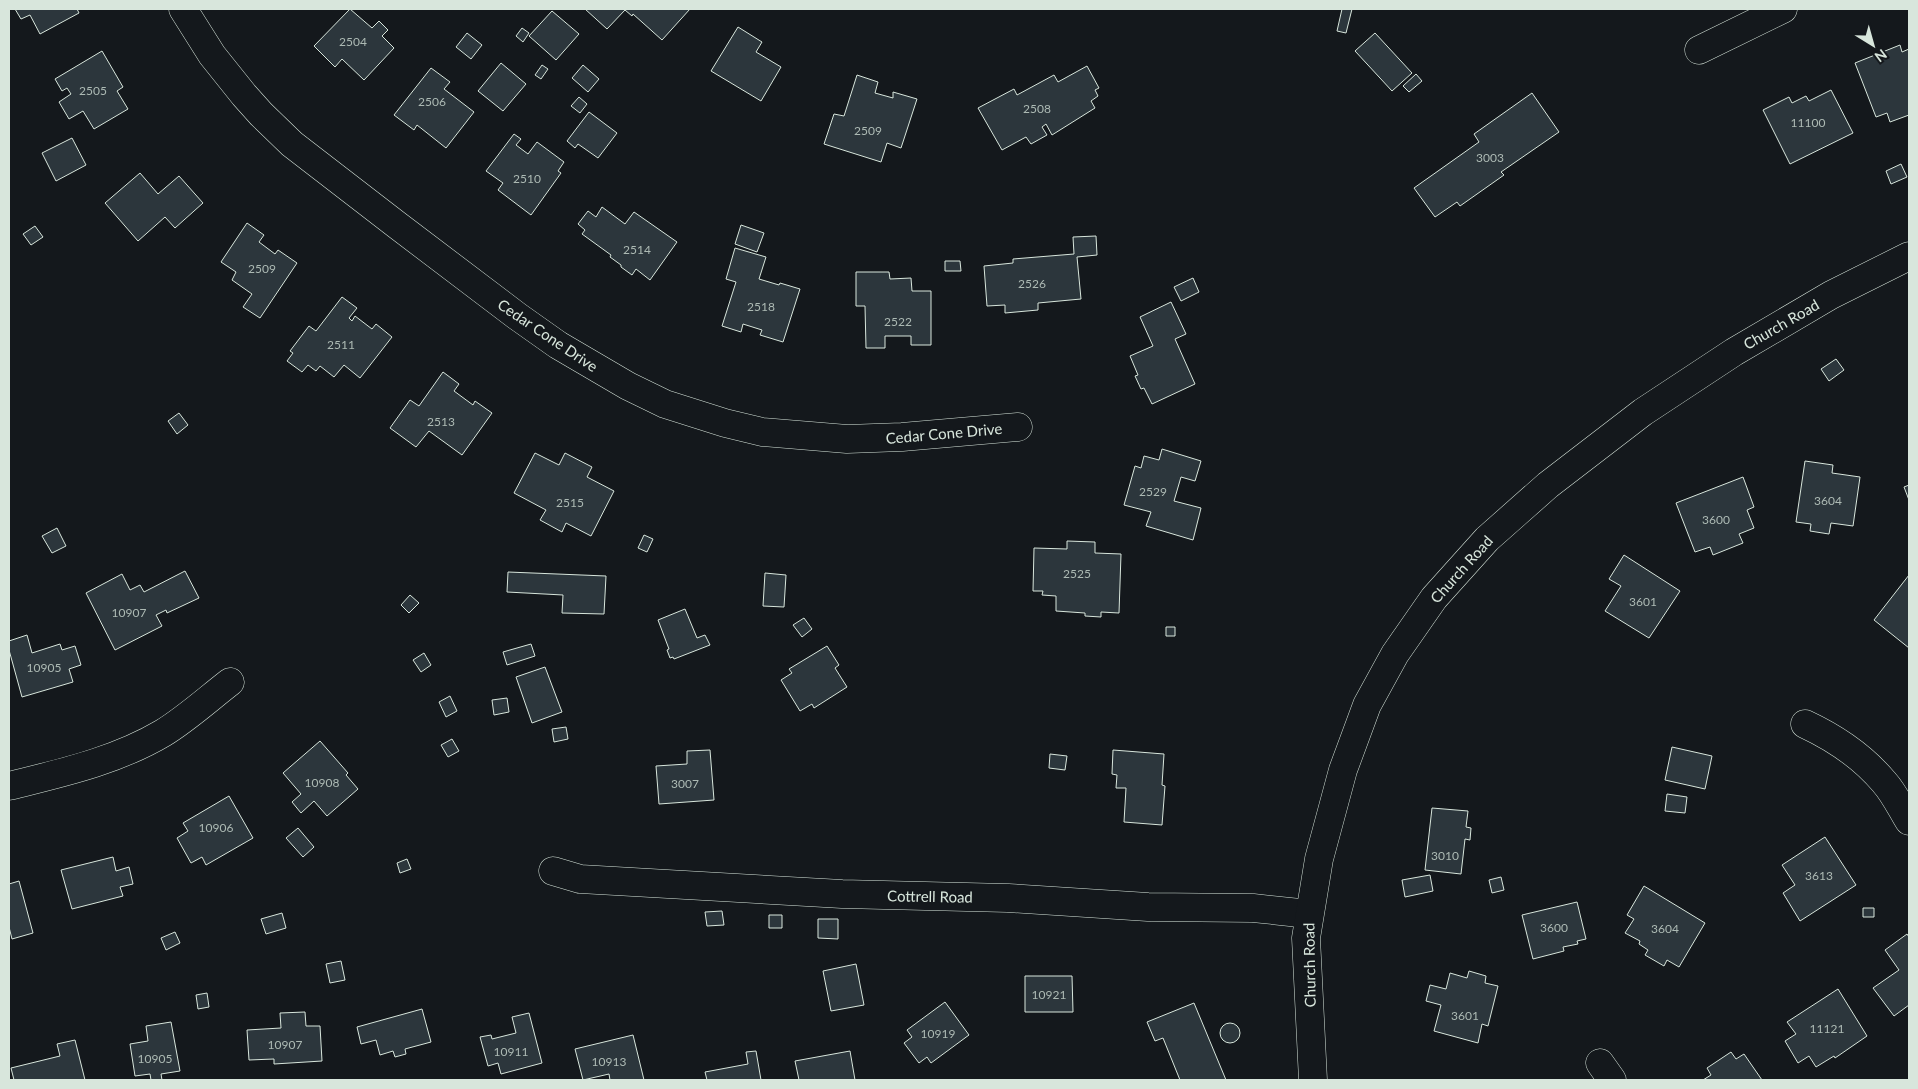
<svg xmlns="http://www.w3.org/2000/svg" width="1918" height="1089" viewBox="0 0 1918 1089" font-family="Lato,sans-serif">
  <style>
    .building { fill: #2c363c; stroke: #d8e6dc }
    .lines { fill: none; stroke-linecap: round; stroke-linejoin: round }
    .minor-casing { stroke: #d8e6dc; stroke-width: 29 }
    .major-casing { stroke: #d8e6dc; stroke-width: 29 }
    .minor { stroke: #14181c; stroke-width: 28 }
    .major { stroke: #14181c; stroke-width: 28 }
    .labels { text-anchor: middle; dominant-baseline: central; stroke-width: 4; stroke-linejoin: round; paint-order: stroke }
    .number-label { font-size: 12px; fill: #adbab4 }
    .street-label { font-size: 15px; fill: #d8e6dc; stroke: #14181c }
  </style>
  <rect width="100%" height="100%" fill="#14181c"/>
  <!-- building -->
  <path class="building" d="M15,9H77L79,13L40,34L30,15L21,19Z
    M350,9L372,28L379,21L388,30L382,36L394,48L364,80L342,59L335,67L314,46Z
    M585,9H690L662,40L633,14L632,16L625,10L607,29Z
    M1342,9H1352L1346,33L1337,31Z
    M552,11L579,34L556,60L529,36Z
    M738,27L762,42L756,52L781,67L761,101L711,71Z
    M522,28L529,33L523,42L516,36Z
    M467,33L482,45L471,59L456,47Z
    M1375,33L1412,73L1392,91L1355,51Z
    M1900,45L1902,52L1909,49V115L1890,122L1887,113L1876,117L1855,63Z
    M102,51L123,87L117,91L128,109L94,129L83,111L69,119L59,102L71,94L67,88L62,91L55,79Z
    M501,63L526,84L503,111L478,91Z
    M542,65L548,69L541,79L535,75Z
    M583,65L599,79L588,92L572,78Z
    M1087,66L1099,88L1095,90L1098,96L1091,101L1095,108L1052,135L1046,124L1042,127L1047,135L1031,144L1026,137L1002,150L978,108L1014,89L1017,95L1054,75L1058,82Z
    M431,68L450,82L444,89L474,112L446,148L417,125L414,130L394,115Z
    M1416,74L1422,81L1409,92L1403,86Z
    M857,75L878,82L875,93L893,98V92L917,99L901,148L887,143L881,162L824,144L834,114L844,116Z
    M1831,90L1853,133L1790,164L1763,110L1789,97L1792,103L1806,96L1809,101Z
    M1532,93L1559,132L1501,172L1504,175L1460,206L1457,202L1435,217L1414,188L1479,142L1474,134Z
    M579,97L587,104L580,113L571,106Z
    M589,112L617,133L598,158L578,144L575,148L567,141Z
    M514,134L521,139L516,145L528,154L537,142L564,162L558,171L561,173L531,215L498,190L503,183L486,171Z
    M72,138L86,165L56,181L42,153Z
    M1901,164L1907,177L1891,184L1886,171Z
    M140,173L158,194L179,176L203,203L175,228L165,217L138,241L105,203Z
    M602,207L625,224L634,212L677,242L650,280L636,269L632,275L621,267V265L610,257L611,255L582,234L585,230L578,224L588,211L596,217Z
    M247,223L264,235L259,242L275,254L278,250L297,263L260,318L243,307L252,294L232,280L236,272L221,262Z
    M741,225L764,233L757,252L735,244Z
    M35,226L43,237L31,245L23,234Z
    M1096,236L1097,255L1077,257L1081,299L1038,303V310L1005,313V305L987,306L984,266L1013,263V259L1074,254L1073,237Z
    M735,248L766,257L759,279L779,285L780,283L800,289L783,342L760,335L762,330L743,324L741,332L722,326L736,282L726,279Z
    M945,261H960L961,271H945Z
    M856,272H889L890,279L911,278L912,291H931V345H911V336H885V348H866L865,306H856Z
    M1193,278L1199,292L1181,301L1174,287Z
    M342,297L357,308L349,318L352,321L355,316L372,329L376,324L392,337L360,378L344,365L334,377L320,366L316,371L308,365L302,372L287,361L293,353L290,351L309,326L316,331Z
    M1171,302L1186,334L1175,339L1195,384L1152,404L1144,388L1141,389L1135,376L1138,375L1130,356L1153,346L1140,317Z
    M1836,359L1844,370L1829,381L1821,369Z
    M443,372L459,384L454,391L473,405L475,401L492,413L462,455L429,431L416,447L390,428L410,400L419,406Z
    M179,413L188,425L177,434L168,421Z
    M1162,449L1201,461L1195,481L1181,477L1174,501L1201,508L1193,540L1146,526L1151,512L1124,505L1135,466L1141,468L1144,456L1159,460Z
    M535,453L559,465L565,453L592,467L587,477L614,491L591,536L566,523L562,532L540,520L546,510L514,493Z
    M1805,461L1833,465L1832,473L1860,477L1853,526L1831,523L1829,534L1810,531L1811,524L1796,522Z
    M1743,477L1754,507L1747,510L1754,528L1739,534L1743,543L1713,555L1710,547L1695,552L1676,503Z
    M1909,485V500L1904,487Z
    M57,528L66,546L52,553L42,536Z
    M644,535L653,539L647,552L638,548Z
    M1067,541L1095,542V553L1121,554L1119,613L1101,612V617L1085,616V613L1056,611V596L1042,595L1043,591H1033L1034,548L1067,549Z
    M1624,555L1680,591L1649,638L1605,611L1621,586L1609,579Z
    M185,571L199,598L167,613L166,610L156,615L162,626L115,650L86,593L122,574L130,590L140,585L144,592Z
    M508,572L606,576L604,614L562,613L563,595L507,592Z
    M765,573L786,575L784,607L763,606Z
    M1909,575V648L1874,620Z
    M410,595L419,603L409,613L401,605Z
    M685,609L697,638L705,635L710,645L674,659L673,657L670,658L667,650L669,649L658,620Z
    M804,618L812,629L802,637L793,625Z
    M1166,627H1175V636H1166Z
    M27,635L32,653L60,644L62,650L75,646L81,665L69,669L73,682L22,697L9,650V641Z
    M531,644L535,656L507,665L503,652Z
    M827,646L839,665L835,668L847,687L814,708L812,704L800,711L781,680L792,673L789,669Z
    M424,653L431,665L421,672L413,660Z
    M545,667L562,712L532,723L516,677Z
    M450,696L457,711L446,717L439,702Z
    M507,698L509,712L494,715L492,700Z
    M566,727L568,739L554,742L552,729Z
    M452,739L459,751L448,757L441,745Z
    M320,741L348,773L346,775L358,789L327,816L314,801L301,813L292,802L301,794L283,773Z
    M1672,747L1712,756L1705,789L1665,780Z
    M710,750L714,800L659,804L656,766L687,764V751Z
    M1113,750L1164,754L1162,785L1165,786L1162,825L1124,822L1126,788H1116L1117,775L1112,774Z
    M1050,754L1067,756L1065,770L1049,768Z
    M1667,794L1687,797L1685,813L1665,811Z
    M229,796L253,838L206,865L202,857L191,863L177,838L188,831L183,823Z
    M1432,808L1468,811L1466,827L1471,828L1470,840L1465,839L1461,874L1425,870Z
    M298,828L314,847L303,857L286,838Z
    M1825,837L1856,885L1800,921L1783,893L1795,885L1782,865Z
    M113,857L116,871L129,867L133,884L120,887L123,896L72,909L61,870Z
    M407,859L411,869L400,873L397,863Z
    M1430,875L1433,891L1405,897L1402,880Z
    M1501,877L1504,890L1492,893L1489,880Z
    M19,881L33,933L12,939L9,927V884Z
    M1644,886L1705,923L1679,967L1667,960L1664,966L1645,955L1648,950L1639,944L1640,941L1625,933L1634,919L1627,915Z
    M1577,902L1586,939L1577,941L1578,944L1563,947L1564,951L1533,959L1522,915Z
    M1863,908H1874V917H1863Z
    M722,911L724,925L707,926L705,912Z
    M282,913L286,928L266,934L261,919Z
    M769,915H782V928H769Z
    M818,919H838V939L818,938Z
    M175,932L180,943L166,950L161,938Z
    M1907,934L1909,937V1005L1894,1016L1873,988L1899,970L1885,950Z
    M341,961L345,980L330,983L326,964Z
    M856,964L864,1005L831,1011L823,971Z
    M1469,971L1486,976L1485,983L1498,986L1488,1026L1482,1024L1478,1043L1434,1031L1441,1005L1426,1001L1430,985L1446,989L1450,973L1467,978Z
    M1025,976H1072L1073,1012H1025Z
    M1838,989L1867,1036L1835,1058L1834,1056L1816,1067L1809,1056L1798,1063L1785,1041L1796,1034L1787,1022Z
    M207,993L209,1007L198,1009L196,995Z
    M945,1002L969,1035L931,1063L927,1057L919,1063L904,1043L912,1037L907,1030Z
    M1194,1003L1226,1080H1180L1163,1038L1155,1041L1147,1022Z
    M422,1009L431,1042L405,1049L406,1054L395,1057L393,1051L380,1055L376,1040L361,1044L357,1027Z
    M305,1012L306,1026H320L322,1061L274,1064V1059L249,1060L247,1030L281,1028L280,1013Z
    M529,1013L542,1063L501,1074L498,1063L488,1066L480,1037L491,1035L492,1039L516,1033L512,1017Z
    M171,1022L180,1071L161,1074L162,1080H151L150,1074L135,1076L130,1044L148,1041L146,1026Z
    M1220 1033a10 10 0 1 1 20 0a10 10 0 1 1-20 0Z
    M633,1035L644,1080H610L609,1074L583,1080L575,1049Z
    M75,1040L85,1080H14L11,1068L60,1056L57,1044Z
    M756,1051L761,1080H707L705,1072L748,1064L746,1052Z
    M850,1051L855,1080H799L795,1061Z
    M1731,1052L1736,1059L1744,1054L1762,1080H1703L1711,1075L1707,1068Z"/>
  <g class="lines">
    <!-- minor casing -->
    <g class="minor-casing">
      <path id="minor" d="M183,9L212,55L244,95L261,114L292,144L397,225L517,316L558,345L628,386L665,404L725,423L762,432L847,439L902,437L1018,427
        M1699,50L1783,9
        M1805,724C1835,738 1862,756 1884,782C1894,793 1901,808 1909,821
        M9,786C61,773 116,761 163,733C186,719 208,699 230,682
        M553,871L580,879L842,894L1008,898L1148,907L1253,908L1309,914
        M1600,1063L1612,1080"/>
    </g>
    <!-- major casing -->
    <g class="major-casing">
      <path id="major" d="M1313,1080L1306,938L1319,859L1343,770L1367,705L1395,654L1434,598L1487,539L1548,485L1643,412L1734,352L1831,295L1909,256"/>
    </g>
    <!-- minor -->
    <use href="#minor" class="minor"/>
    <!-- major -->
    <use href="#major" class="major"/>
  </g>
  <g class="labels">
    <!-- number labels -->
    <g class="number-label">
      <text x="353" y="41">2504</text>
      <text x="93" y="90">2505</text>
      <text x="432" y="101">2506</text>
      <text x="1037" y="108">2508</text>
      <text x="1808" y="122">11100</text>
      <text x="868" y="130">2509</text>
      <text x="1490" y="157">3003</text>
      <text x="527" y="178">2510</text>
      <text x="637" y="249">2514</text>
      <text x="262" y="268">2509</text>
      <text x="1032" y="283">2526</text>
      <text x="761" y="306">2518</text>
      <text x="898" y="321">2522</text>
      <text x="341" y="344">2511</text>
      <text x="441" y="421">2513</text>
      <text x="1153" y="491">2529</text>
      <text x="1828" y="500">3604</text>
      <text x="570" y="502">2515</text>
      <text x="1716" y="519">3600</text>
      <text x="1077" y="573">2525</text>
      <text x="1643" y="601">3601</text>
      <text x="129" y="612">10907</text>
      <text x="44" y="667">10905</text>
      <text x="322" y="782">10908</text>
      <text x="685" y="783">3007</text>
      <text x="216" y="827">10906</text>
      <text x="1445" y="855">3010</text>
      <text x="1819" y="875">3613</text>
      <text x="1554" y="927">3600</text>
      <text x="1665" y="928">3604</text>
      <text x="1049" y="994">10921</text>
      <text x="1465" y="1015">3601</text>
      <text x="1827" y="1028">11121</text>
      <text x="938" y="1033">10919</text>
      <text x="285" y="1044">10907</text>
      <text x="511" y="1051">10911</text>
      <text x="155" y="1058">10905</text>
      <text x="609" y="1061">10913</text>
    </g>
    <!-- street labels -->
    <g class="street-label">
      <text transform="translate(1781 324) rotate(-30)">Church Road</text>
      <text transform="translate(548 335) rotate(34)">Cedar Cone Drive</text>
      <text transform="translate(944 433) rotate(-5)">Cedar Cone Drive</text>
      <text transform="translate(1461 569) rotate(-48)">Church Road</text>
      <text transform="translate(930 896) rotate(1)">Cottrell Road</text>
      <text transform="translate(1309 965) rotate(-91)">Church Road</text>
    </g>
  </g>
  <!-- border -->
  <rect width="1918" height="1089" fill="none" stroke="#d8e6dc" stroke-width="20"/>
  <!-- north arrow -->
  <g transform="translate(1873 45) rotate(143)" stroke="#14181c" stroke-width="4" paint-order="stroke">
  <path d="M0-4L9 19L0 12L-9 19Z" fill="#d8e6dc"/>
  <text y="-8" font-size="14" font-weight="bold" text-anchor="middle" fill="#d8e6dc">N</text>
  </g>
</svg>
